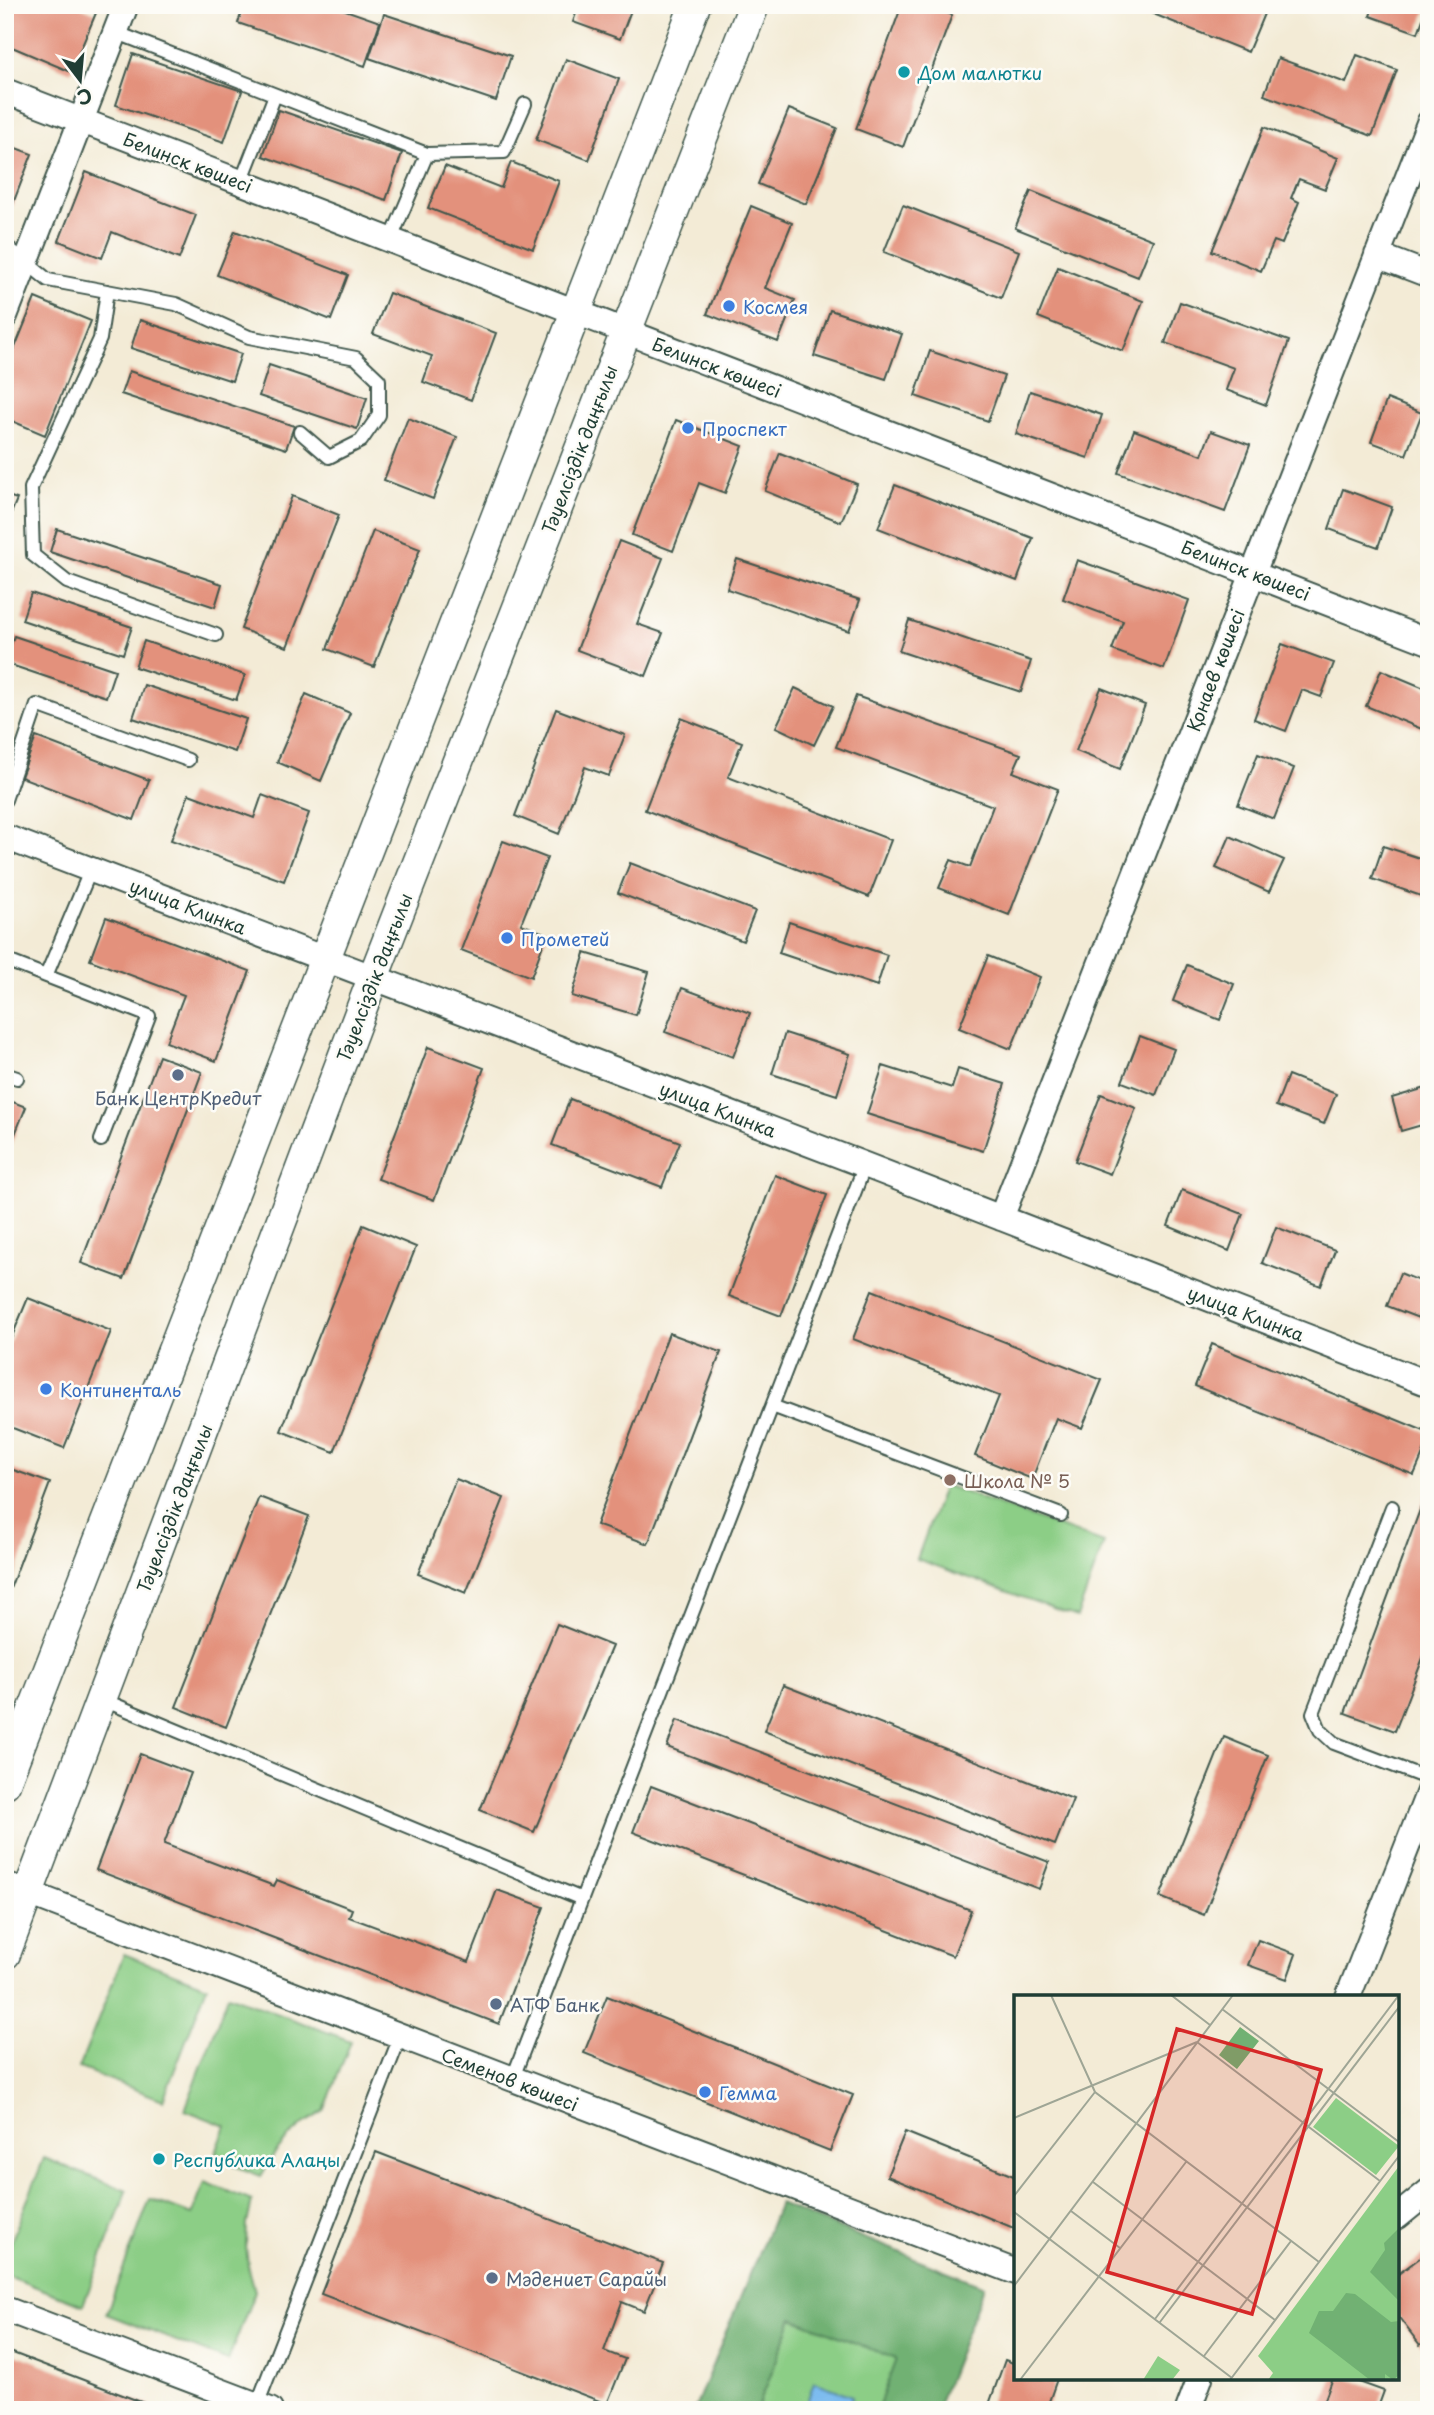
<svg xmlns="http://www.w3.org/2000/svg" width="1434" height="2415" viewBox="0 0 1434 2415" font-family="'Playpen Sans',sans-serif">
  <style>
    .green { fill: #8cce86; stroke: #56865d; stroke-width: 2 }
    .forest { fill: #71b173; stroke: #487754; stroke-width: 2 }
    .water { fill: #7bbbef; stroke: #4d7c92; stroke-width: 2 }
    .building { fill: #e3917c }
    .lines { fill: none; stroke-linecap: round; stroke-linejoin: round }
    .service-casing { stroke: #3f574c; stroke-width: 16 }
    .minor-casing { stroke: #3f574c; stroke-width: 28 }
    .tertiary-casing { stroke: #3f574c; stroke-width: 33 }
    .service { stroke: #fff; stroke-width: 12 }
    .minor { stroke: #fff; stroke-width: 24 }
    .tertiary { stroke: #fff; stroke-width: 30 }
    .culture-dot { fill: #0f9aa8; stroke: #fdfcf7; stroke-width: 2.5 }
    .shop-dot { fill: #3f7fe0; stroke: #fdfcf7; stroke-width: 2.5 }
    .service-dot { fill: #5c6f8a; stroke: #fdfcf7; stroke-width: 2.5 }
    .education-dot { fill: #8d6e63; stroke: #fdfcf7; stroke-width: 2.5 }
    .labels { text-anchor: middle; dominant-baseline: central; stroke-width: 5; stroke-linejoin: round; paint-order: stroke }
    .culture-label { font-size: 18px; fill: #0d838f; stroke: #fdfcf7; text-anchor: start }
    .street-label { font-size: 18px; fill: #1f3d34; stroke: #fdfcf7 }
    .shop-label { font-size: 18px; fill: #366cbe; stroke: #fdfcf7; text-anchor: start }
    .service-label { font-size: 18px; fill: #4e5e75; stroke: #fdfcf7; text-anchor: start }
    .education-label { font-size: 18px; fill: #785e54; stroke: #fdfcf7; text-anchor: start }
    .inset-road { fill: none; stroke: #9ea595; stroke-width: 2 }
    .view { fill: #d62828; fill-opacity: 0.15; stroke: #d62828; stroke-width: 3.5 }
    .inset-edge { fill: none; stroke: #1f3d34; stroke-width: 3.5 }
  </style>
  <rect width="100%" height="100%" fill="#fdfcf7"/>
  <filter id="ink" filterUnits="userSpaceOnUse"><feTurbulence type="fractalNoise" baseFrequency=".0143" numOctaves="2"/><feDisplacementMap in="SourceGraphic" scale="14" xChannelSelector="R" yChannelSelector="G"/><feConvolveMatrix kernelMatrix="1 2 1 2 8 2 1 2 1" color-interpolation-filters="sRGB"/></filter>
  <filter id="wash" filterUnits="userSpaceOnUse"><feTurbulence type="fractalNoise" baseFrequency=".00686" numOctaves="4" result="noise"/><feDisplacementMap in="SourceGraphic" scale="28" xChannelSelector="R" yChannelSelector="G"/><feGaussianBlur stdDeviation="1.57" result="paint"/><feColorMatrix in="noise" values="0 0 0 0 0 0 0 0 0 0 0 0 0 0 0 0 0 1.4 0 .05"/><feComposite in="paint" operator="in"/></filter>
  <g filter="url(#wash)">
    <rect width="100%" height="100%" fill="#f3ebd6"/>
    <!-- green -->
    <path class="green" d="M944,1485L1104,1543L1077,1617L917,1559Z
      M124,1954L207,1986L163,2100L79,2068Z
      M228,1995L351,2041L324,2111L302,2125L287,2139L273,2156L261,2176L214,2158L226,2126L185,2110Z
      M44,2158L127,2191L83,2305L5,2275V2257Z
      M205,2182L252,2201L247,2224L246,2245L248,2266L255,2291L228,2361L106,2314L150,2199L192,2215Z
      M779,2204L984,2286L936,2410H694Z"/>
    <!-- forest -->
    <path class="forest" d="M779,2204L984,2286L936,2410H877L896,2359L793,2318L757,2410H694Z"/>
    <!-- water -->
    <path class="water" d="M814,2382L853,2396L848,2410H804Z"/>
    <g id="blocks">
      <!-- building -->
      <path class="building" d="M5,5H76L96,13L71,72L5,44Z
        M244,5H331L380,22L365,66L238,23Z
        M579,5H633L620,39L573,22Z
        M902,5H925L952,15L903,147L856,129Z
        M1131,5H1258L1266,9L1248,52Z
        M1374,5H1428L1418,33L1370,16Z
        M384,14L511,56L496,101L369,58Z
        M133,54L242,91L224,142L116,105Z
        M1357,55L1397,70L1372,136L1264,95L1278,58L1346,83Z
        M566,59L619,79L589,160L536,140Z
        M789,109L837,128L806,204L758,184Z
        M279,110L402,153L386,200L263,156Z
        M1264,127L1338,158L1325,189L1299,179L1291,198L1299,202L1282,244L1274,241L1261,271L1212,251Z
        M5,144L32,154L12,206L5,204Z
        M511,162L559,181L533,249L428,208L445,166L501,188Z
        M86,172L196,215L179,259L112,232L102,258L59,241Z
        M1031,191L1153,240L1138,277L1015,228Z
        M903,205L1019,251L1001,298L884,252Z
        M751,206L792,223L765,288L795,300L778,342L707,314Z
        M235,231L348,275L331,320L217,275Z
        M1058,267L1143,301L1123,351L1038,317Z
        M389,293L496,333L471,400L423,382L432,356L373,334Z
        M35,298L91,321L45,435L5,418V372Z
        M1180,302L1289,341L1266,405L1226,390L1234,368L1165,343Z
        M830,310L902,334L886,379L814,356Z
        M140,320L241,354L232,381L131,348Z
        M930,351L1004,376L988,421L915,396Z
        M269,365L367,398L357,429L259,396Z
        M129,371L294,426L286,449L121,394Z
        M1030,391L1102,415L1088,458L1016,434Z
        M1387,399L1422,413L1406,455L1371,442Z
        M408,418L457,437L433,499L384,480Z
        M676,420L743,446L725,493L699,483L673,551L632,535Z
        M1134,430L1202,455L1211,431L1250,445L1225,512L1118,473Z
        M780,453L857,484L841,522L765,491Z
        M895,485L1033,538L1017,581L878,528Z
        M1343,489L1392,507L1378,547L1329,529Z
        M5,495L17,499L5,528Z
        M292,496L339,515L287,647L241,629Z
        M57,529L222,584L215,607L50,552Z
        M373,531L420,549L374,667L327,649Z
        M619,541L663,558L637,624L663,633L646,676L577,650Z
        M737,559L860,600L849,631L727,589Z
        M1077,560L1189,600L1164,669L1112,650L1123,621L1063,599Z
        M31,593L132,627L123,654L22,620Z
        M909,620L1031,661L1021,692L899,651Z
        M14,636L115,670L106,697L5,663Z
        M144,641L245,675L236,700L135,667Z
        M1282,644L1334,663L1321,697L1302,690L1286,731L1254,719Z
        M1381,670L1429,690V732L1366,706Z
        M144,685L246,719L235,752L133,718Z
        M795,688L833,706L814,745L776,727Z
        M1101,688L1145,705L1120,769L1076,751Z
        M306,694L350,713L321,781L277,762Z
        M856,696L1021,754L1013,772L1058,789L1009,915L939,888L951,860L970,867L993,806L836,747Z
        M556,709L625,735L609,776L585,767L559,834L515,816Z
        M681,718L742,742L728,777L891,840L869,897L645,810Z
        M36,737L149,780L134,820L21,777Z
        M1258,754L1294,768L1274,819L1238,805Z
        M189,794L254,818L262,795L309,813L284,881L171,840Z
        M1230,836L1284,860L1269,892L1216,868Z
        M503,841L547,858L521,924L547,934L531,977L461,950Z
        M1383,846L1429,861L1427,898L1372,879Z
        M630,863L755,911L743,941L618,893Z
        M106,917L250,971L216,1061L166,1042L184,995L90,960Z
        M789,922L887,955L877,986L779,953Z
        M585,953L649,972L636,1015L572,996Z
        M988,956L1040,977L1011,1049L959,1028Z
        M1187,965L1234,984L1220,1020L1173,1001Z
        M682,988L750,1013L733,1057L665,1032Z
        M785,1033L850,1054L837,1095L772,1074Z
        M1140,1036L1174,1049L1156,1095L1122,1082Z
        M428,1047L484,1068L434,1200L378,1179Z
        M159,1056L202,1072L124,1279L81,1263Z
        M883,1066L952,1088L958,1069L1005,1084L983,1151L867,1114Z
        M1288,1075L1336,1094L1324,1124L1276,1106Z
        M1429,1087V1123L1401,1131L1392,1098Z
        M1101,1094L1136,1108L1110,1174L1075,1161Z
        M5,1099L26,1107L5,1159Z
        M570,1099L680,1142L662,1187L552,1145Z
        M775,1175L827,1195L781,1316L729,1296Z
        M1182,1190L1243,1214L1229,1251L1168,1226Z
        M363,1225L416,1247L334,1452L281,1431Z
        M1276,1227L1335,1250L1321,1286L1262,1263Z
        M1400,1273L1429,1285V1322L1387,1306Z
        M872,1290L1102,1380L1082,1428L1056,1418L1032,1479L975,1456L999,1396L853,1339Z
        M28,1298L111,1331L64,1448L5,1425V1353Z
        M669,1333L721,1352L648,1544L596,1525Z
        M1212,1344L1429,1433V1440L1414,1475L1195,1386Z
        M5,1467L50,1483L5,1602Z
        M456,1479L504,1498L466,1593L418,1574Z
        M1428,1488L1429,1642L1395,1731L1345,1713Z
        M259,1497L309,1516L226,1727L176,1707Z
        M557,1624L612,1646L534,1832L480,1810Z
        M783,1685L1073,1799L1055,1845L764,1731Z
        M677,1720L1049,1862L1039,1889L667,1747Z
        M1224,1737L1268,1755L1204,1915L1160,1897Z
        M140,1754L191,1773L164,1844L274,1886L277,1880L352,1909L349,1917L469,1962L497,1890L544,1907L499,2024L96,1870Z
        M651,1786L971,1910L953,1956L633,1832Z
        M1258,1940L1296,1954L1287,1979L1248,1965Z
        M607,1996L853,2095L830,2151L584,2053Z
        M905,2132L1016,2177V2229L887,2176Z
        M376,2152L663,2263L644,2311L622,2302L604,2351L625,2359L607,2404L321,2294Z
        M1429,2251V2339L1420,2345L1397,2315V2275Z
        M5,2350L162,2410H13L5,2407Z
        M1005,2360L1016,2364V2378L1057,2379L1046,2410H987Z
        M1333,2378H1348L1384,2391L1377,2410H1321Z"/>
    </g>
  </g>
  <g filter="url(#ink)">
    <use href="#blocks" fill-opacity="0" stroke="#3f574c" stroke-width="2"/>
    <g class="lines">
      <!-- service casing -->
      <g class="service-casing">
        <path id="service" d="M115,32L427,154L504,152L525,104
          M241,182L275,95
          M391,239L427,154
          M5,245L48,280L176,304L249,337L356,358L379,380V415L361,441L329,457L300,432
          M107,291L100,339L31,488L33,555L67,582L216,635
          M5,800L37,705L188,760
          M5,960L149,1016L101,1140
          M46,976L91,869
          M5,1074L17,1078
          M772,1406L1061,1515
          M1392,1507L1313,1713L1320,1730L1334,1743L1429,1779
          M101,1699L582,1899
          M512,2080L865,1165
          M257,2405L400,2037"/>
      </g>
      <!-- minor casing -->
      <g class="minor-casing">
        <path id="minor" d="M5,91L1429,642
          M1377,255L1429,275
          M5,316L126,5
          M5,837L865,1165L1429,1384
          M1001,1218L1429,123
          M5,1884L1016,2272
          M1348,1997L1429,1791
          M1397,2217L1429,2191
          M5,2309L270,2410
          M1188,2410L1200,2378"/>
      </g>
      <!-- tertiary casing -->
      <g class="tertiary-casing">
        <path id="tertiary" d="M5,1783L695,5
          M5,1954L373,978L754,5"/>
      </g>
      <!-- service -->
      <use href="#service" class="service"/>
      <!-- minor -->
      <use href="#minor" class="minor"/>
      <!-- tertiary -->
      <use href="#tertiary" class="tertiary"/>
    </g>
  </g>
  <!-- markers -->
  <g class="culture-dot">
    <circle cx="904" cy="72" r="7"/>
    <circle cx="159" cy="2159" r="7"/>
  </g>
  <g class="shop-dot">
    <circle cx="729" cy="306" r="7"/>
    <circle cx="688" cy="428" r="7"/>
    <circle cx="507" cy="938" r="7"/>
    <circle cx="46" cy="1389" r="7"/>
    <circle cx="705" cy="2092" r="7"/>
  </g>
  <g class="service-dot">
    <circle cx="178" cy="1075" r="7"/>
    <circle cx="496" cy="2004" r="7"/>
    <circle cx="492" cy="2278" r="7"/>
  </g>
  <circle class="education-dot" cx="950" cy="1480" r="7"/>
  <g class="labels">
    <!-- culture labels -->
    <g class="culture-label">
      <text x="918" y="72">Дом малютки</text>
      <text x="173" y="2159">Республика Алаңы</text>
    </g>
    <!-- street labels -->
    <g class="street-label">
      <text transform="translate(188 162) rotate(21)">Белинск көшесі</text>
      <text transform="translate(717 367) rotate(21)">Белинск көшесі</text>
      <text transform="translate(579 449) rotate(-69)">Тәуелсіздік даңғылы</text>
      <text transform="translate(1246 570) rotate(21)">Белинск көшесі</text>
      <text transform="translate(1215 670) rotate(-69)">Қонаев көшесі</text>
      <text transform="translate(188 906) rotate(21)">улица Клинка</text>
      <text transform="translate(374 977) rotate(-69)">Тәуелсіздік даңғылы</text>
      <text transform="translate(718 1109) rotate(21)">улица Клинка</text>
      <text transform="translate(1246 1313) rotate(21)">улица Клинка</text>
      <text transform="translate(174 1508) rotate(-69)">Тәуелсіздік даңғылы</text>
      <text transform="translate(510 2079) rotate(21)">Семенов көшесі</text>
    </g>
    <!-- shop labels -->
    <g class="shop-label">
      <text x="743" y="306">Космея</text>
      <text x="702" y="428">Проспект</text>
      <text x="521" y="938">Прометей</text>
      <text x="60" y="1389">Континенталь</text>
      <text x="719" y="2092">Гемма</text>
    </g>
    <!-- service labels -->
    <g class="service-label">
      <text x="178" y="1097" text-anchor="middle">Банк ЦентрКредит</text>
      <text x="510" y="2004">АТФ Банк</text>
      <text x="506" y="2278">Мәдениет Сарайы</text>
    </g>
    <!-- education labels -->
    <g class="education-label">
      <text x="964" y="1480">Школа № 5</text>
    </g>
  </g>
  <!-- overview -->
  <g transform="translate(1014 1995)">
    <rect width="385" height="385" fill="#f3ebd6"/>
    <path d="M322,103L385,151L362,180L299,132ZM385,171V385H254L259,378L244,361ZM144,361L166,375L158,385H129Z" fill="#8cce86"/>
    <path d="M226,32L245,46L223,74L205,60ZM385,233V306L356,277L371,255L370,248ZM332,298L341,299L377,327L385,326V380L379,385L371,379V385H356L295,338L305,316H319Z" fill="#71b173"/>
    <path class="inset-road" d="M37,0L81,97L305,267M157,0L196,30M208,14L385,147M183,47L366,186M0,123L183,47M79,187L261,325M0,201L81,97M57,216L106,253M0,217L218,383M0,291L219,0M141,324L385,0M146,327L385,12M190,361L277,246M6,385L172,167M216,385L385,161"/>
    <path class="view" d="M163,34L307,75L238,319L93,277Z"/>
    <rect width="385" height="385" class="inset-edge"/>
  </g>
  <!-- margin -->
  <rect width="1434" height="2415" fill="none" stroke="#fdfcf7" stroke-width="28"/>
  <!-- north arrow -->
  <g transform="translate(80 80) rotate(164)" stroke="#fdfcf7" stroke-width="5" paint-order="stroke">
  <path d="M0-5L12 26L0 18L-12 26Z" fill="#1f3d34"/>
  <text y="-10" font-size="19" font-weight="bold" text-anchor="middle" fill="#1f3d34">С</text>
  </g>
</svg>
